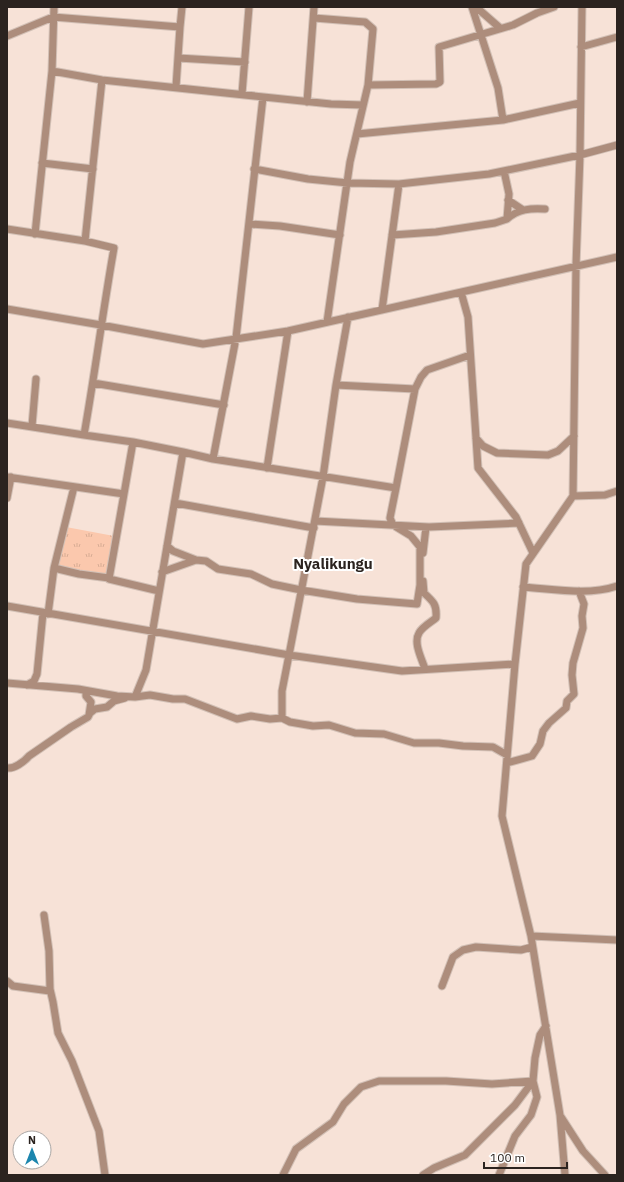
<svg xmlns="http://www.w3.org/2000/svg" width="624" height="1182" viewBox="0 0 624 1182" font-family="'IBM Plex Sans',sans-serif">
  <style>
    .grass { fill: url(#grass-tufts) }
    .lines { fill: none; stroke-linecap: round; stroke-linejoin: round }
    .minor-casing { stroke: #d2c0b6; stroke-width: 9 }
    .minor { stroke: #ad8d7c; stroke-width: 7 }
    .labels { text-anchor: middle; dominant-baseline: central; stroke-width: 4; stroke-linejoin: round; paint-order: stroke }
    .district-label { font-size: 15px; font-weight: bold; fill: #2b231f; stroke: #fff }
  </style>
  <defs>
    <pattern id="grass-tufts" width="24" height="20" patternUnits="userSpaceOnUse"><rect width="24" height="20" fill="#fbc8ad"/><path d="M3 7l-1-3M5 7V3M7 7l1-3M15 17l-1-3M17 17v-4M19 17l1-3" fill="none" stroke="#d7ac94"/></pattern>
  </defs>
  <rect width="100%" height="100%" fill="#f7e2d7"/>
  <!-- grass -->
  <path class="grass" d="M66,527L114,536L109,578L57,567Z"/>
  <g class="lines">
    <!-- minor casing -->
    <g class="minor-casing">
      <path id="minor" d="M54,7L52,71L102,80L331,104L363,105
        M472,7L498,88L503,120
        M476,7L500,28
        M314,18L365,22L373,29L368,85L350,162L327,322
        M7,36L53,17L180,27L182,7
        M581,47L617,37
        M178,58L245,62
        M368,85L436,84L440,82L439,47L513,25L537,13L554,7
        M176,87L180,27
        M242,94L249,7
        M307,102L314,7
        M357,134L503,120L580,103
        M42,163L93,169
        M254,169L308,179L348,183L399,184L489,174L580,155L617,145
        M508,200L523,210
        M507,219C518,209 531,208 545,209
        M249,224L280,226L340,235
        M7,229L85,241L114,248C103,310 95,373 84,435L7,423
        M35,234L52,71
        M392,235L436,232L495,223L507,219L509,194L504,171
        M85,241L102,80
        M461,292L468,317L478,468L516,517L533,553
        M7,309L101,325L203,344L288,331L617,257
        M382,310L399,184
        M93,383L224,405
        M336,385L415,389
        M32,426L36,379
        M84,435L133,442
        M476,438L483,446L497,453L548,455L558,451L574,436
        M213,459L236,338L263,97
        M267,468L288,331
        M7,477L124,494L133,442L183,452
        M124,494L109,579L159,591
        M573,496L605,495L617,491
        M7,498L11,477
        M175,503L314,528
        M315,521L429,527L519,523
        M167,546L173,551L196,560
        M423,553L426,527
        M54,568L79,574L109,578
        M162,572L196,560L206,561L218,569L251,574L272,584L301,590L357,599L417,604L420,585V547L411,536L393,525L390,518L396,488
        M423,581L424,593C434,602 437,605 436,618C431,622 422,627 419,633C413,643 422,659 425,669
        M523,587C553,589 588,596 617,586
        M7,606L289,655L323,477L336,385L348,317
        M48,614L54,568L74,487
        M7,683L78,689L117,696L135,697L150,695L173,699H185L237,719L251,716L270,719L282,718L290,722L313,726L329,725L355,733L384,734L414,743H439L463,746L493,747L507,755
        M27,685L34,681L37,674L43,613
        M86,691V696L91,702L89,715
        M135,697L146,670L183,452L213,459L396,488L415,389L421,377L427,370L470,355
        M282,718V691L289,655L402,671L515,664
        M507,763L532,756L540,744L543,731L549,723L566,708L567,701L574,694L572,675L573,663L583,628L582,616L584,604L579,591
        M7,768C14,769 24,762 29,756L71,727L88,717L90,713L95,709L107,707L114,701L125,698
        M44,915L49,951L50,989L53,1002L58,1033L72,1061L99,1131L105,1175
        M531,936L617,940
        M7,981L13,986L50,991
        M442,986L453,957L463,950L476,947L521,950L532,947
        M561,1117L583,1151L605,1175
        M283,1175L296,1149L333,1122L344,1104L361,1087L379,1081H446L492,1084L533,1081L537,1097L531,1115L515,1136L499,1175
        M423,1175L434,1168L465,1155L515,1105L533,1081L535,1058L540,1035L546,1026
        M565,1175L560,1115L531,936L502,816L515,664L526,564L573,496L576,266L580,155L582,7"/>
    </g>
    <!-- minor -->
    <use href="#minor" class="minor"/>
  </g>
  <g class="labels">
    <!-- district labels -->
    <g class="district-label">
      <text x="333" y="563">Nyalikungu</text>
    </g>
  </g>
  <!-- border -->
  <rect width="624" height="1182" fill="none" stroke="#2b231f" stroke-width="16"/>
  <!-- north arrow -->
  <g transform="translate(32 1150)"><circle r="19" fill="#ffffff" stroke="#aaa7a5"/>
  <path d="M0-3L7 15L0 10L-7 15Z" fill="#1c86ae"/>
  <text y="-6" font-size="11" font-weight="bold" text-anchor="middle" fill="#2b231f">N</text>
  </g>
  <!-- scale -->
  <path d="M484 1162v6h83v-6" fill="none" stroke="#2b231f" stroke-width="2"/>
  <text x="490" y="1162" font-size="12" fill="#2b231f" stroke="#ffffff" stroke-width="3" paint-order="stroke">100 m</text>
</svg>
